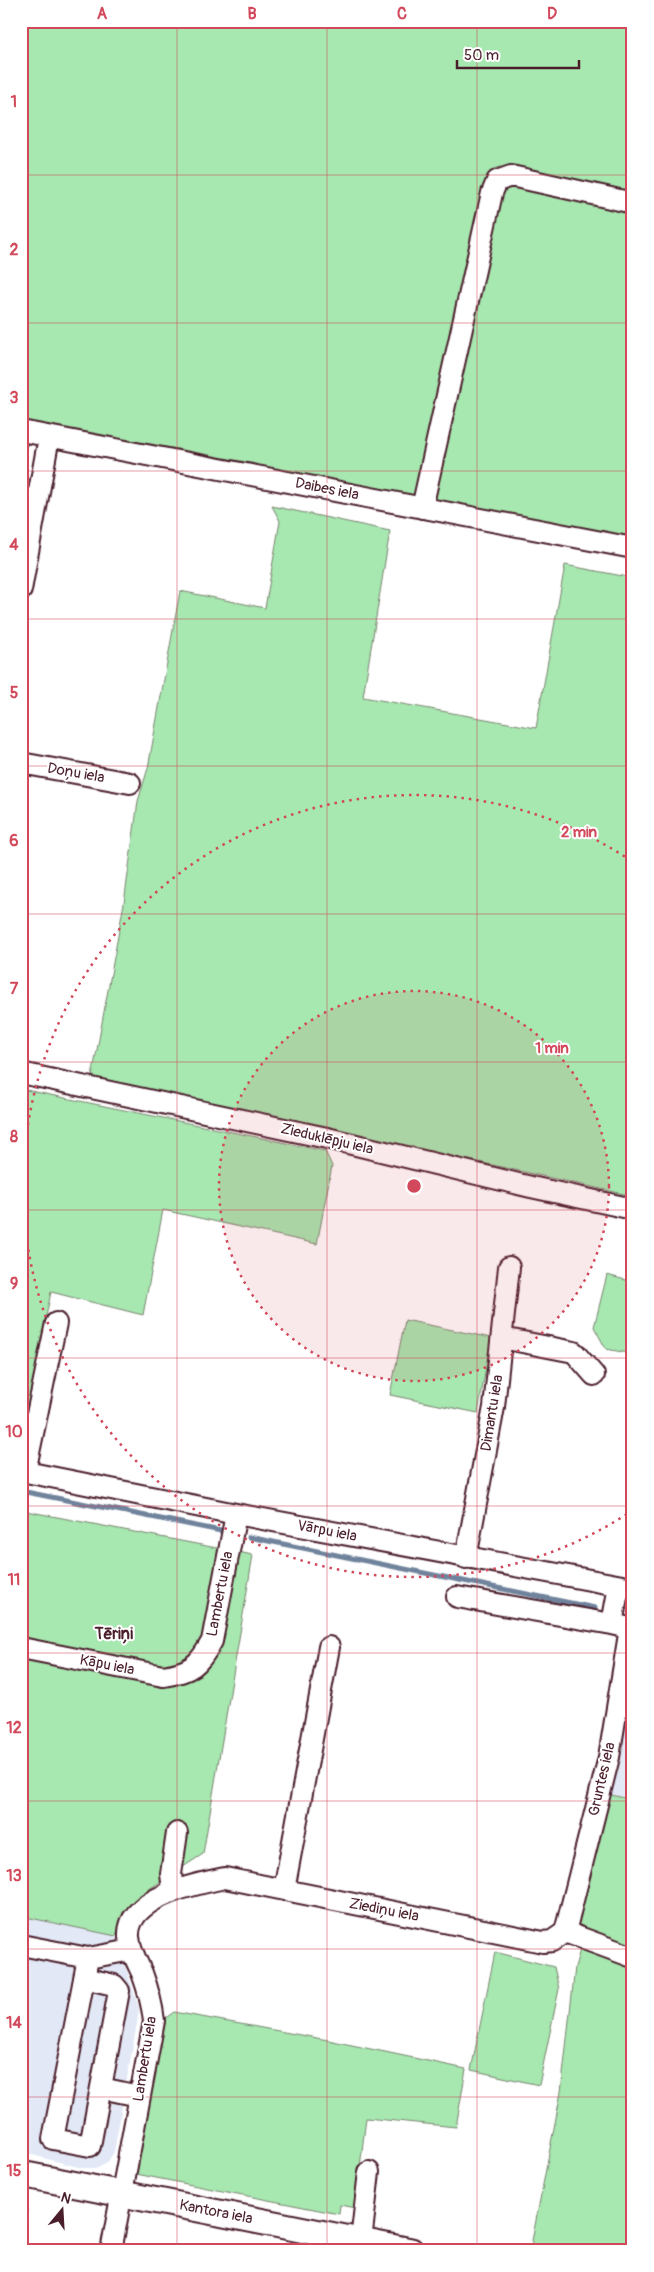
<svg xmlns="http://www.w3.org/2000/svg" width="654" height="2272" viewBox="0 0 654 2272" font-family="Pangolin,sans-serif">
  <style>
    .built { fill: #e2e8f6 }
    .green { fill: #a7e7b0; stroke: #78836e }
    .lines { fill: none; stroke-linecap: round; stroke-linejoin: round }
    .stream { stroke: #6f839c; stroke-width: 5 }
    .minor-casing { stroke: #4a1f2b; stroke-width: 24 }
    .major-casing { stroke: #4a1f2b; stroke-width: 29 }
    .minor { stroke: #fff; stroke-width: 20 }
    .major { stroke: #fff; stroke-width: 25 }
    .grid { fill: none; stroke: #d1495b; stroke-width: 1; stroke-opacity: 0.55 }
    .ring { fill: none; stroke: #d1495b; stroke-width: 2.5; stroke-dasharray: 2.5 5 }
    .labels { text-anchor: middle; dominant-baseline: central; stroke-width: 4; stroke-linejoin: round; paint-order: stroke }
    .street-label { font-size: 15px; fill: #4a1f2b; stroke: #fff }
    .neighbourhood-label { font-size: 16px; font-weight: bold; fill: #4a1f2b; stroke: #fff }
    .centre { fill: #d1495b; stroke: #fff; stroke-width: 2.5 }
    .ring-label { font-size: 15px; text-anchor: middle; font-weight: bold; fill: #d1495b; stroke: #fff; stroke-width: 4; stroke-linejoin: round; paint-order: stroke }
    .neatline { fill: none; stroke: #d1495b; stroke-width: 2 }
    .grid-label { font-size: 16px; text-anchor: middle; font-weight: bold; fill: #d1495b }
  </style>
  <rect width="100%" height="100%" fill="#fff"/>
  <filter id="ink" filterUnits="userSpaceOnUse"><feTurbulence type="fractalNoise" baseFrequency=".02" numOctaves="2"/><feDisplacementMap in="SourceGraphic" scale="10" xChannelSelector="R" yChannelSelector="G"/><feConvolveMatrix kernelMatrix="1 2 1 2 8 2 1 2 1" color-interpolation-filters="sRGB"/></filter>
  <g filter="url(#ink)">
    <!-- built -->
    <path class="built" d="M633,1624V1800L607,1794Z
      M21,1916L116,1936L133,1990L139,2009L138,2017L114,2152L107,2163L98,2168H82L21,2152Z
      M21,2207L29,2208L23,2251H21Z"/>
    <!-- green -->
    <path class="green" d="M21,21H633V197L500,167L493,169L489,174L416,498L21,423Z
      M508,185L633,210V537L435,502L496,198Z
      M21,441L28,442L21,478Z
      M272,506L390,531L363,697L536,728L565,565L633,578V1196L92,1077L124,903L138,801L148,768L180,591L265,608L280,521Z
      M21,1089L325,1151L332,1166L317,1244L163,1210L143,1315L51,1292L21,1440Z
      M607,1275L633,1282V1354L606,1349L594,1327Z
      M405,1320L491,1338L478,1413L390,1395Z
      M21,1510L253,1555L203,1854L137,1897L123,1912L116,1936L21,1916Z
      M607,1794L633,1800V1949L580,1929L576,1923Z
      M581,1946L633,1964V2251H530L561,2092L575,1967Z
      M495,1952L554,1967L559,1989L539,2085L471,2070Z
      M174,2012L328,2040L466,2069L456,2127L366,2118L355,2208L340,2205L339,2214L136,2174L164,2019Z"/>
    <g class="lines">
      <!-- stream -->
      <path class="stream" d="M21,1491L221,1531
        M249,1537L595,1608"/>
      <!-- minor casing -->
      <g class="minor-casing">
        <path id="minor" d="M21,431L633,548
          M422,508L492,193L497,181L511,176L633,203
          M21,590L49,437
          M21,763L130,783
          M21,1073L327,1138L531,1187L633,1209
          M502,1338L574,1352L594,1375
          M21,1471L236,1514L633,1588
          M25,1472L56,1323
          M466,1558L494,1407L509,1267
          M457,1597L612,1624
          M21,1648L163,1676C191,1672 199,1665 212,1641L236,1514
          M173,1890L171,1874L177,1833
          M284,1890L329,1647
          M565,1932L633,1957
          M21,1945L88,1958L132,1950
          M84,1978L114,1985L119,1991L90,2146L53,2139L88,1958
          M101,2088L139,2096
          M361,2241L369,2172
          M111,2251L154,2021C152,2004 148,1989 142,1973C137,1962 130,1950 129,1937C126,1897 196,1884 225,1878L543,1942L552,1941L565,1932L609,1757L630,1628L612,1624L619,1586
          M317,2251L320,2232"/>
      </g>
      <!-- major casing -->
      <g class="major-casing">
        <path id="major" d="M21,2174L411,2251"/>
      </g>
      <!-- minor -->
      <use href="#minor" class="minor"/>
      <!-- major -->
      <use href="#major" class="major"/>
    </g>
  </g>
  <!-- grid -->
  <path class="grid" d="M177,21V2251M327,21V2251M477,21V2251M21,175H633M21,323H633M21,471H633M21,619H633M21,766H633M21,914H633M21,1062H633M21,1210H633M21,1358H633M21,1506H633M21,1653H633M21,1801H633M21,1949H633M21,2097H633"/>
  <!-- distance rings -->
  <circle cx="414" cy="1186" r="195" fill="#d1495b" fill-opacity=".12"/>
  <g class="ring">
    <circle cx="414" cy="1186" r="195"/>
    <path d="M633 1510A391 391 0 1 1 633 862"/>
  </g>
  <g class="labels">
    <!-- street labels -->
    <g class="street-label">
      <text transform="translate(327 489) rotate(11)">Daibes iela</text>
      <text transform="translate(76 773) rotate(10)">Doņu iela</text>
      <text transform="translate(327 1139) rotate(13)">Zieduklēpju iela</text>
      <text transform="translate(492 1413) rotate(-81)">Dimantu iela</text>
      <text transform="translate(327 1531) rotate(11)">Vārpu iela</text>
      <text transform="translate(220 1594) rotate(-79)">Lambertu iela</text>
      <text transform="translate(107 1665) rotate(11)">Kāpu iela</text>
      <text transform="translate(602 1779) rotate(-77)">Gruntes iela</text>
      <text transform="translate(384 1910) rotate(11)">Ziediņu iela</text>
      <text transform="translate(145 2059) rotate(-81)">Lambertu iela</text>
      <text transform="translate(216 2212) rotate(11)">Kantora iela</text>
    </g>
    <!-- neighbourhood labels -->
    <g class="neighbourhood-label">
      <text x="114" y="1634">Tēriņi</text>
    </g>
  </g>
  <circle cx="414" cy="1186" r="8" class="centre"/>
  <g class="ring-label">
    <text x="579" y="837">2 min</text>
    <text x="552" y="1053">1 min</text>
  </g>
  <!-- margin -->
  <rect width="654" height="2272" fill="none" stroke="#fff" stroke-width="55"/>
  <!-- north arrow -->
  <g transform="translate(62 2210) rotate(18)" stroke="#ffffff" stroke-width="4" paint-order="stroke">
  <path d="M0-4L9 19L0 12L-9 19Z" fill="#4a1f2b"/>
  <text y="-8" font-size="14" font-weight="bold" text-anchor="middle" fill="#4a1f2b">N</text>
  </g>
  <!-- scale -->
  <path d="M457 60v8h122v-8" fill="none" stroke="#4a1f2b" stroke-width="2.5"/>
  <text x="464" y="60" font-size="15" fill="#4a1f2b" stroke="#ffffff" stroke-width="4" paint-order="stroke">50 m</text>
  <rect x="28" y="28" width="598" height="2216" class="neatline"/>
  <g class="grid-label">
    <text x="102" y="19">A</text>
    <text x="252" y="19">B</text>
    <text x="402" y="19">C</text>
    <text x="552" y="19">D</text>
    <text x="14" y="107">1</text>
    <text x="14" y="255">2</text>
    <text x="14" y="403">3</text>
    <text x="14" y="550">4</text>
    <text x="14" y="698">5</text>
    <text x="14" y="846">6</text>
    <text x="14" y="994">7</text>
    <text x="14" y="1142">8</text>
    <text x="14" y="1289">9</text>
    <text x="14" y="1437">10</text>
    <text x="14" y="1585">11</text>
    <text x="14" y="1733">12</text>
    <text x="14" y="1881">13</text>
    <text x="14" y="2028">14</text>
    <text x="14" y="2176">15</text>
  </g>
</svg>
